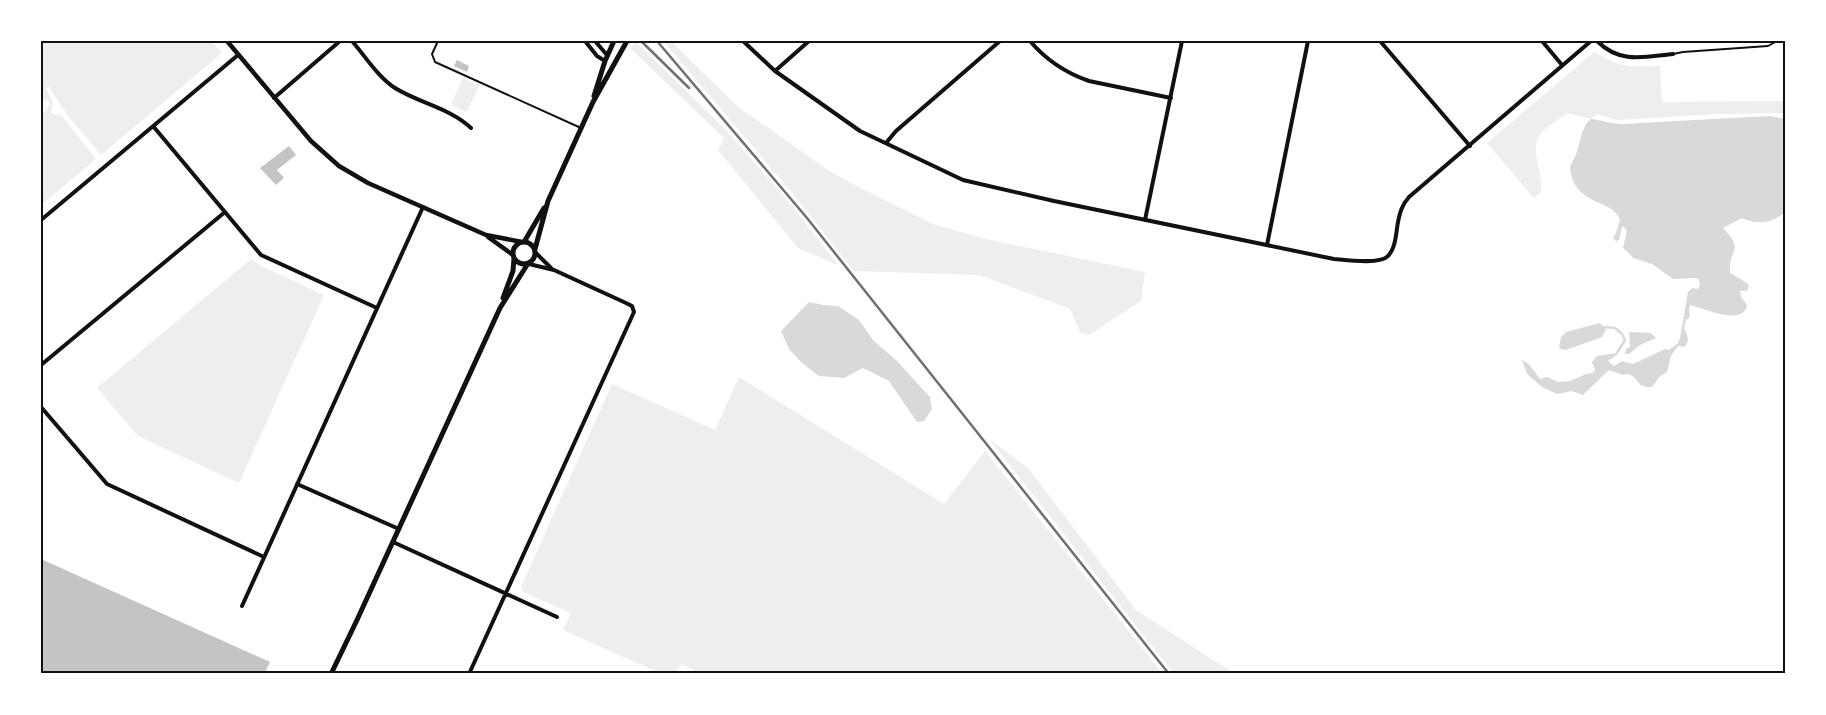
<svg xmlns="http://www.w3.org/2000/svg" width="1826" height="715" viewBox="0 0 1826 715" font-family="Rubik,sans-serif">
  <style>
    .green { fill: #eee }
    .water { fill: #d9d9d9 }
    .lines { fill: none; stroke-linecap: round; stroke-linejoin: round }
    .stream { stroke: #d9d9d9; stroke-width: 2.5 }
    .building { fill: #c4c4c4 }
    .service { stroke: #111; stroke-width: 2 }
    .minor { stroke: #111; stroke-width: 4 }
    .tertiary { stroke: #111; stroke-width: 4.5 }
    .secondary { stroke: #111; stroke-width: 5 }
    .rail { stroke: #707070; stroke-width: 2.5 }
    .neatline { fill: none; stroke: #111; stroke-width: 2 }
  </style>
  <rect width="100%" height="100%" fill="#fff"/>
  <!-- green -->
  <path class="green" d="M41,41H212L222,53L101,155L68,116L49,87L46,88L53,102L51,112L55,115H61L96,159L41,205V113L42,111L45,112L50,103L41,98Z
    M663,41H671L737,106L831,172L866,191L933,224L986,239L1145,272L1141,301L1089,335L1081,333L1070,309L979,275L854,271L793,194Z
    M636,42L726,130L792,206L838,265L798,248L718,150L724,138L630,48Z
    M1594,52C1621,68 1629,67 1660,66L1662,102L1785,101V113L1717,114L1617,120L1597,114L1591,119L1567,113C1559,120 1548,125 1541,133C1528,149 1544,173 1541,192L1534,198L1487,143Z
    M463,78L479,86L467,112L451,105Z
    M251,259L261,266L324,295L239,483L138,436L97,388Z
    M739,377L944,504L985,451L1163,674H702L681,664L676,674H662L563,630L571,613L523,592L521,587L612,384L715,430Z
    M989,439L1028,468L1136,610L1235,674H1174Z"/>
  <!-- water -->
  <path class="water" d="M1770,116L1785,119V212C1772,224 1757,225 1742,218L1723,228C1746,252 1728,248 1730,273L1747,283L1749,286L1747,291H1740L1741,297L1747,305C1743,327 1704,308 1690,305L1689,311L1690,317L1686,320L1684,328C1687,335 1691,340 1684,347L1678,346L1671,356L1667,372L1660,376L1652,387C1636,388 1641,380 1629,374L1623,375L1609,370L1583,395L1572,391L1557,394L1542,387L1527,374L1522,360L1529,364L1540,379L1547,377L1558,382L1570,381L1586,374L1593,373L1595,370L1592,362L1597,356L1616,353L1618,354L1608,361L1614,366L1622,361L1633,364L1663,350L1666,349L1669,350L1678,343L1680,338L1688,292L1692,288L1698,289L1700,284L1699,279L1696,278L1673,279L1652,264L1633,258L1628,252L1623,248L1627,231L1624,227H1622L1619,240L1616,241L1613,238L1616,233L1620,220C1612,197 1574,208 1570,167L1577,152L1582,133L1586,124L1591,119C1602,120 1611,124 1622,124Z
    M809,302L823,305L838,306L859,320L873,340L897,361L930,397L932,409L924,421L917,422L889,381L863,368L844,378L819,376L802,363L789,349L781,331Z
    M1600,323L1606,329L1602,337L1566,350L1561,349L1559,347L1561,337L1566,332Z
    M1629,332L1651,333L1656,338L1640,345L1629,354H1625L1626,349L1630,347Z"/>
  <g class="lines">
    <!-- stream -->
    <path class="stream" d="M1604,327L1615,328L1622,334L1625,340L1617,353"/>
  </g>
  <!-- building -->
  <path class="building" d="M457,60L469,66L467,72L454,66Z
    M289,146L296,155L277,170L284,178L276,185L260,168Z
    M41,559L270,662L264,674H41Z"/>
  <g class="lines">
    <!-- service -->
    <path class="service" d="M438,41L432,54L435,62L581,128
      M1673,54L1683,52L1768,46L1777,41"/>
    <!-- minor -->
    <path class="minor" d="M352,41C365,56 378,77 395,88C419,103 450,108 471,128
      M585,41L597,56L605,61
      M595,41L607,55
      M743,41L775,71L860,131L963,180L1054,201L1334,259C1346,260 1380,265 1388,256C1396,248 1396,232 1398,222C1400,212 1402,205 1409,197L1591,41
      M1030,41C1046,60 1066,73 1089,81L1171,98
      M1380,41L1470,146
      M1542,41L1562,65
      M1597,41C1620,64 1644,57 1673,54
      M775,71L809,41
      M274,98L340,41
      M153,126L261,255L377,308
      M886,143L896,131L1000,41
      M41,220L238,55
      M1145,220L1182,41
      M1267,245L1308,41
      M536,253L552,269
      M41,365L225,212
      M41,407L107,484L264,557
      M297,484L399,529
      M393,542L557,617
      M242,606L423,207
      M469,674L634,312L632,306L626,303L554,270L529,264"/>
    <!-- tertiary -->
    <path class="tertiary" d="M227,41L311,141L339,166L368,183L486,235L522,242
      M488,237L513,255"/>
    <!-- secondary -->
    <path class="secondary" d="M594,96L605,61L614,41
      M513 253a11 11 0 1 1 22 0a11 11 0 1 1-22 0Z
      M524,242L544,208
      M535,249L548,201L593,102L627,41
      M503,298L513,271L514,258
      M331,674L357,620L500,308L527,265"/>
    <!-- rail -->
    <path class="rail" d="M641,41L689,88
      M657,41L807,218L1169,674"/>
  </g>
  <!-- border -->
  <rect width="1826" height="715" fill="none" stroke="#ffffff" stroke-width="85"/>
  <rect x="42" y="42" width="1742" height="630" class="neatline"/>
</svg>
